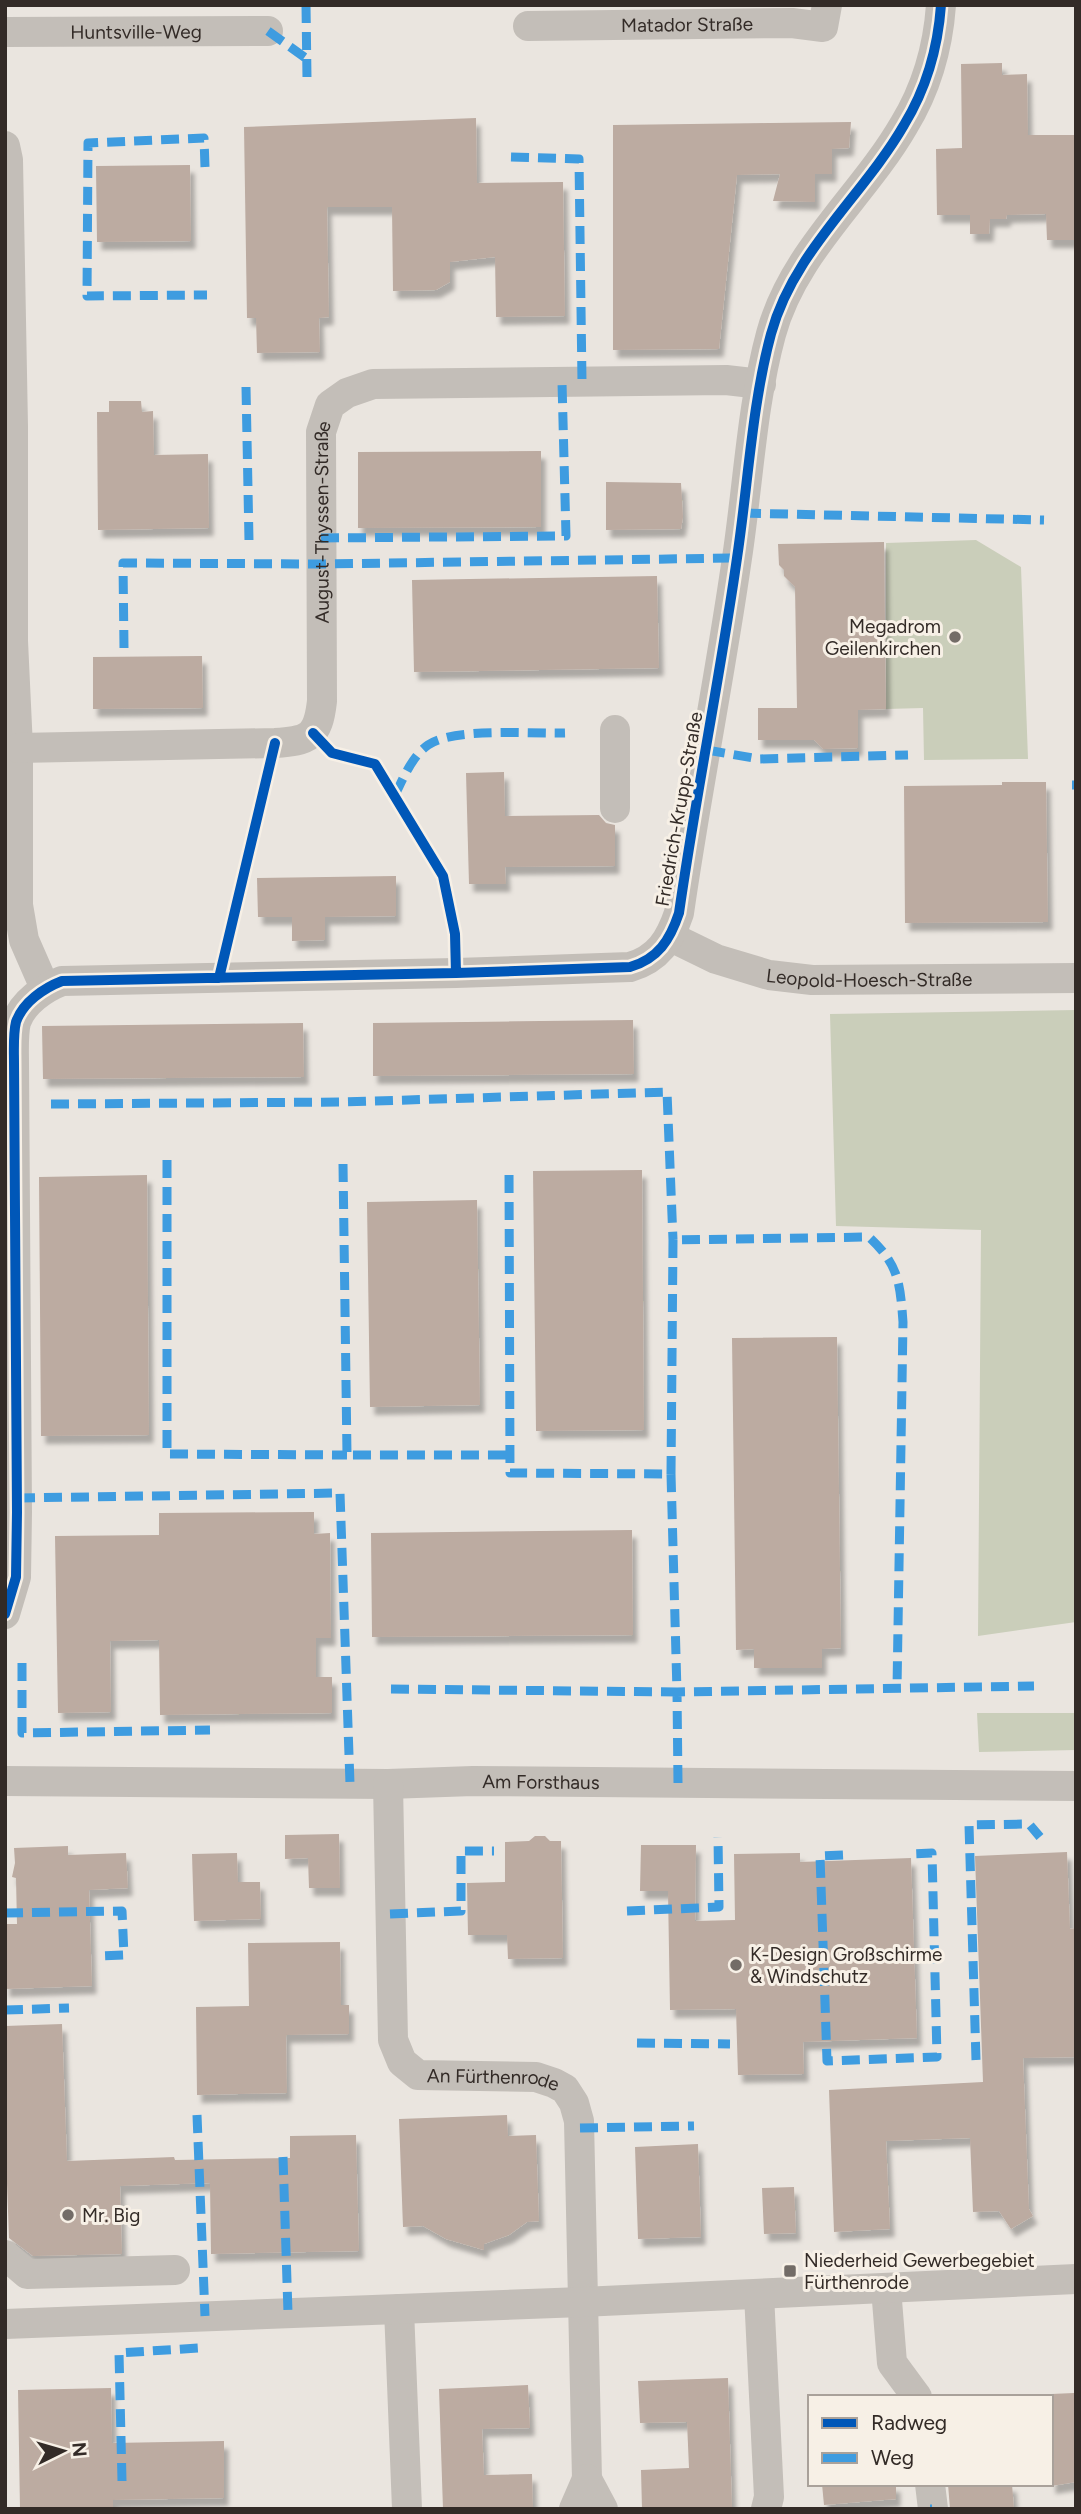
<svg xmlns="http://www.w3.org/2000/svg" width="1081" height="2514" viewBox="0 0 1081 2514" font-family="Figtree,sans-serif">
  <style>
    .green { fill: #caceba }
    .building { fill: #bcaba1; filter: url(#shadow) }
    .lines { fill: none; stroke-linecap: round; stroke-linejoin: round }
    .minor { stroke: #c3beb8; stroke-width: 30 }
    .quiet { stroke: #3e9ce0; stroke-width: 9; stroke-dasharray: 18 9; stroke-linecap: butt }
    .cycleway-casing { stroke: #f7f0e6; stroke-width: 15 }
    .cycleway { stroke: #0057b8; stroke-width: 10 }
    .poi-dot { fill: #736c67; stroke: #f7f0e6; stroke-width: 2.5 }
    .labels { text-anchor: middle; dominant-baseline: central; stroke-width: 6; stroke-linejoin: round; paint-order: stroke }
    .street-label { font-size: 19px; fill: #332b27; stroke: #f7f0e6 }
    .poi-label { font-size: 19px; fill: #332b27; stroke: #f7f0e6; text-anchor: start }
  </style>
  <defs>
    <filter id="shadow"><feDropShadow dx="4.5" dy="8" stdDeviation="2" flood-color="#0004"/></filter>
  </defs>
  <rect width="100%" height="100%" fill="#eae5df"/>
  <!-- green -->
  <path class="green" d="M976,540L1021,567L1028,759L924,760L923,708L886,709V543Z
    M1076,1010V1622L978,1636L981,1230L836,1226L830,1014Z
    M977,1713H1076V1750L979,1752Z"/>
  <!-- building -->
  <path class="building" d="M1002,63V75L1027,74L1028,135H1076V240H1047L1046,214L1007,215L1006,219H990L989,234H970V215H937L936,149L962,148L961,64Z
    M476,118L477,183L563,182L565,316L496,317L495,257L450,262V282L436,290L393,291L392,207H327L329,317L319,318L320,352L257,353L256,318H247L244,127Z
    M851,122L849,148L832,149V174H815V202L773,201L780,174L737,175L719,349L613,350V125Z
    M190,165L191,241L97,242L96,166Z
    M109,401H141L142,412L153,411L154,455L208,454L209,528L98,530L97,412H109Z
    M541,451V527L358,528V452Z
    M606,482L681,483L683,517L681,529L606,530Z
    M884,542L886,709L858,710V748L823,749L814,740H758V708H797L795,587L784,576V570L779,565L778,544Z
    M657,576L659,668L414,672L412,580Z
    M202,656L203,708L93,709V657Z
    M504,772L505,816L599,815L606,823L615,825V866L505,867L506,884H469L466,773Z
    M1002,782H1046L1048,922L905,923L904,786L1002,785Z
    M396,876V916L325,917V940L292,941V917H258L257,878Z
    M633,1020L634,1074L373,1076V1023Z
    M303,1023L304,1077L43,1079L42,1026Z
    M642,1170L644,1430L536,1431L533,1171Z
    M147,1175L149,1435L41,1436L39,1177Z
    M477,1200L480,1405L370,1407L367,1202Z
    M837,1337L841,1648L822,1649V1668H754V1649L736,1650L732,1338Z
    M314,1512V1534L330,1533L331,1638H316V1677H332V1713L160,1715L159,1640L110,1641L111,1712L58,1713L55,1536L159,1535V1513Z
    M632,1530L633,1635L372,1637L371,1533Z
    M339,1834L340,1888H309L308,1858L285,1859V1835Z
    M535,1836H545L550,1841H561L563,1958L508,1959L507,1935H468L467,1883L505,1882V1842L529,1841Z
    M641,1845H696L695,1921L735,1920L734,1854L800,1853V1862L911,1858L917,2038L803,2042L804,2074L738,2075L736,2009L670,2010L668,1891H640Z
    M68,1846V1855L126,1853L128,1888L89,1890L92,1986L5,1989V1924H17L16,1878L12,1877L15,1863L14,1848Z
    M1067,1852L1070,1929L1076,1928V2057L1023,2058L1029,2209L1033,2216L1011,2229L999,2211L973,2212L970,2138L886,2141L890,2229L834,2232L829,2090L983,2082L975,1856Z
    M237,1853L238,1882H260L261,1919L194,1921L192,1854Z
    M340,1942L341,2005H349V2034L286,2035L287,2093L197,2095L196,2007L249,2006L248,1943Z
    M62,2024L67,2161L174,2157L175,2160L290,2158V2136L356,2135L359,2251L211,2254L210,2183L120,2186L122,2254L33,2256L9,2238L5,2129V2026Z
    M507,2115L508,2136L536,2135L539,2221L527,2222L509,2235L484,2244V2250L446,2239L423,2226L403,2227L399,2119Z
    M698,2144L701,2237L638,2239L635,2147Z
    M794,2187L796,2233L764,2234L762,2188Z
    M728,2378L732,2508L642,2509L641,2470L689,2468L687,2422L640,2423L638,2381Z
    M528,2385L530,2428L482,2429L484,2475L532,2474L533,2509H443L439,2389Z
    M111,2388L112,2443L224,2441V2498L113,2500V2509H20L18,2390Z
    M1074,2393L1076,2482L1051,2486V2394Z
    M822,2484H896V2499L824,2505Z
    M948,2484H1012L1014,2509H950Z"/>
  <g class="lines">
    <!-- minor -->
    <g class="minor">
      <path id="s1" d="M528,26L792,23L823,27L827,5"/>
      <path id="s2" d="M5,32L268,31"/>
      <path d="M5,146L8,160L13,427V641L18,748V905L24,940L45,988"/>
      <path id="s3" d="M18,748L275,743C309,741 318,737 322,701L321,432L330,405L347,393L373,384L726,380L761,384"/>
      <path d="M615,808V730"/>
      <path id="s4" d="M671,937L716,959L769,975L812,980L1076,978"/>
      <path d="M5,1614L16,1577L17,1512L14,1063C14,1051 13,1034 16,1022C23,1002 44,988 62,981L456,973L630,967C658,959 670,940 679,913C696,794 720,677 737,558C748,485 752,404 771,334C793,252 863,196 904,125C926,89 938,47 941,5"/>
      <path id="s5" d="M5,1781L388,1784L473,1781L1076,1786"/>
      <path id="s6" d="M388,1784L393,2040L402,2062L418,2075L536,2077L554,2083L565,2089L574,2103L579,2121L587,2479L603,2509"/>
      <path d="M5,2255L27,2274L175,2270"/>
      <path d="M886,2288L892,2363L917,2397"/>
      <path d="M759,2294L769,2497L766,2509"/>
      <path d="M399,2309L407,2509"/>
      <path d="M5,2324L582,2302L1076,2279"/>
      <path d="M930,2484L933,2509"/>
      <path d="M574,2509L587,2479"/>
    </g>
    <!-- quiet -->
    <path class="quiet" d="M306,5L307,78
      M268,31L307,59
      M511,157L579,159L582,382
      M205,167L204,138L88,143L87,296L207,295
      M246,387L249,541
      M743,513L1044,520
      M321,538L566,536L562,382
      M124,648L123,563L321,564L737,558
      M707,750L759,759L908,755
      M1072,785H1076
      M395,795C403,779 412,756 428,745C455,727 531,734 565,733
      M51,1104L342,1102L667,1092L673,1240
      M167,1160V1454L347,1455
      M343,1164L347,1455H510
      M671,1474L673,1240L869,1237C899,1265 900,1283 903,1322L897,1688
      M17,1498L340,1493L350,1784
      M22,1663V1733L210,1730
      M391,1689L677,1692L671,1474L510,1473L509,1167
      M678,1783L677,1692L1034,1686
      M843,1855L820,1856L827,2061L937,2057L932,1853L909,1854
      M627,1911L719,1907L718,1837
      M5,1913L122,1911L124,1955L98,1956
      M390,1914L461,1911V1851H494
      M5,2010L69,2008
      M637,2043L730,2044
      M976,2060L969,1825L1029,1824L1040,1837
      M197,2115L205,2316
      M580,2128L694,2126
      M283,2157L288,2313
      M122,2481L119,2353L198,2348
      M930,2509H932"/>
    <!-- cycleway casing -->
    <g class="cycleway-casing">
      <path id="cycleway" d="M313,733L332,753L375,764L443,876L455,934L456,973
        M219,978L275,743
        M5,1614L16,1577L17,1512L14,1063C14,1051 13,1034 16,1022C23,1002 44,988 62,981L456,973L630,967C658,959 670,940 679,913C696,794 720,677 737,558C748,485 752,404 771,334C793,252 863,196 904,125C926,89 938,47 941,5"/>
    </g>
    <!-- cycleway -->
    <use href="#cycleway" class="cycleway"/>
  </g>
  <!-- markers -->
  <g class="poi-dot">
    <circle cx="955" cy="637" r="7"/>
    <circle cx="736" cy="1965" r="7"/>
    <circle cx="68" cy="2215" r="7"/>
    <rect x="783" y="2264" width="14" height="14" rx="3.5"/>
  </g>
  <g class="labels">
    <!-- street labels -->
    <g class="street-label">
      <text stroke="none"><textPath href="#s1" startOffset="159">Matador Straße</textPath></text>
      <text stroke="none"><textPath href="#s2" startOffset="131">Huntsville-Weg</textPath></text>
      <text stroke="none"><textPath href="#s3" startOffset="509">August-Thyssen-Straße</textPath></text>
      <text transform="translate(679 809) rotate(-80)">Friedrich-Krupp-Straße</text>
      <text stroke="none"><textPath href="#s4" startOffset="206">Leopold-Hoesch-Straße</textPath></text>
      <text stroke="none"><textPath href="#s5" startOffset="536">Am Forsthaus</textPath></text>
      <text stroke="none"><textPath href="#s6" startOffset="376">An Fürthenrode</textPath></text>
    </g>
    <!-- poi labels -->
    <g class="poi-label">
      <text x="941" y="626" text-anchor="end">Megadrom<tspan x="941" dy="22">Geilenkirchen</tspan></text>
      <text x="750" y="1954">K-Design Großschirme<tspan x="750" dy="22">&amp; Windschutz</tspan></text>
      <text x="82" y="2215">Mr. Big</text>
      <text x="804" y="2260">Niederheid Gewerbegebiet<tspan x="804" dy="22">Fürthenrode</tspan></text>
    </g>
  </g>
  <!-- border -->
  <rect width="1081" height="2514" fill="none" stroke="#332b27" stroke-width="14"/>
  <!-- legend -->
  <rect x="808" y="2395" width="245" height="91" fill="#f7f0e6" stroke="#a9a19a" stroke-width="2"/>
  <rect x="822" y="2418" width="35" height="10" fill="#0057b8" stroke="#a9a19a" stroke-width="2"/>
  <text x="871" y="2430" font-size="21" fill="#332b27">Radweg</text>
  <rect x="822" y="2453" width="35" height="10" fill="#3e9ce0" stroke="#a9a19a" stroke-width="2"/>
  <text x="871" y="2465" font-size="21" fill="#332b27">Weg</text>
  <!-- north arrow -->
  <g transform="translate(63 2451) rotate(85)" stroke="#f7f0e6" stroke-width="5" paint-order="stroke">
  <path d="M0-5L12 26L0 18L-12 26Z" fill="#332b27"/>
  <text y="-10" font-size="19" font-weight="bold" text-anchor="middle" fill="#332b27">N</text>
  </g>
</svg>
